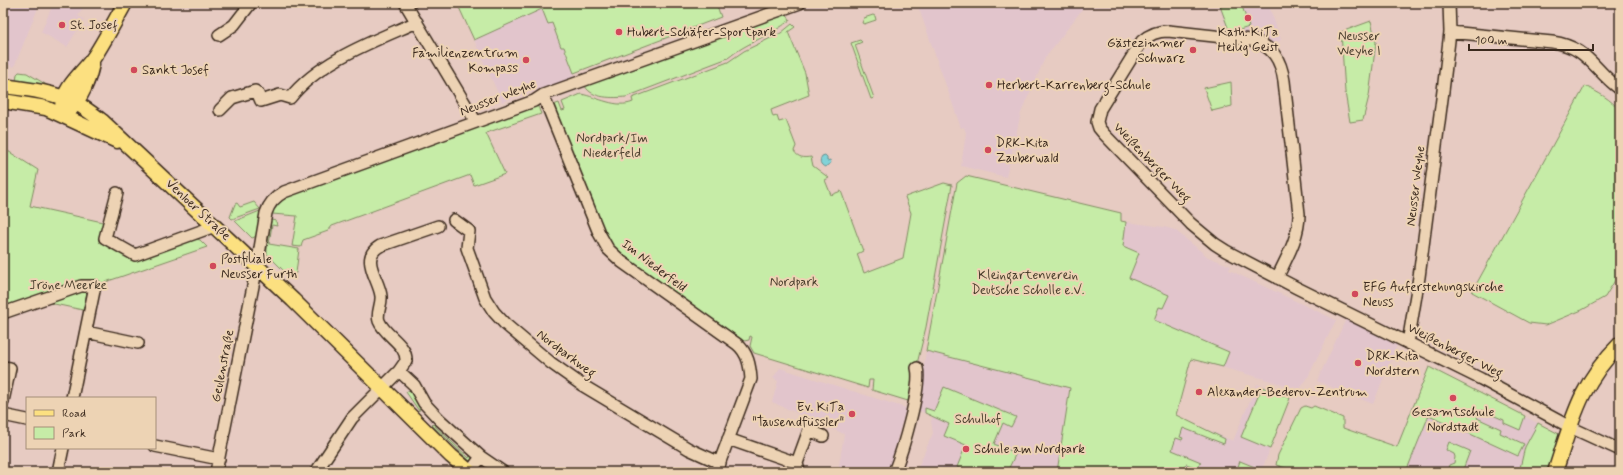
<svg xmlns="http://www.w3.org/2000/svg" width="1623" height="475" viewBox="0 0 1623 475" font-family="Mynerve,sans-serif">
  <style>
    .built { fill: #e2c5cc }
    .green { fill: #c6eca7; stroke: #808b62 }
    .water { fill: #81d3d8; stroke: #658f8e }
    .lines { fill: none; stroke-linecap: round; stroke-linejoin: round }
    .minor-casing { stroke: #3b2a1e; stroke-width: 14 }
    .major-casing { stroke: #3b2a1e; stroke-width: 17 }
    .minor { stroke: #edd3b4; stroke-width: 11 }
    .major { stroke: #fce080; stroke-width: 14 }
    .poi-dot { fill: #d1495b; stroke: #edd3b4; stroke-width: 1.5 }
    .labels { text-anchor: middle; dominant-baseline: central; stroke-width: 4; stroke-linejoin: round; paint-order: stroke }
    .poi-label { font-size: 13px; fill: #3b2a1e; stroke: #edd3b4; text-anchor: start }
    .park-label { font-size: 13px; fill: #493d2c; stroke: #edd3b4 }
    .street-label { font-size: 13px; fill: #3b2a1e; stroke: #edd3b4 }
  </style>
  <rect width="100%" height="100%" fill="#e7cbc2"/>
  <filter id="ink" filterUnits="userSpaceOnUse"><feTurbulence type="fractalNoise" baseFrequency=".025" numOctaves="2"/><feDisplacementMap in="SourceGraphic" scale="8" xChannelSelector="R" yChannelSelector="G"/><feConvolveMatrix kernelMatrix="1 2 1 2 8 2 1 2 1" color-interpolation-filters="sRGB"/></filter>
  <g filter="url(#ink)">
    <!-- built -->
    <path class="built" d="M3,3H40L14,67L3,62Z
      M51,3H86L78,16L84,19L67,47L41,32L53,4Z
      M917,3H1087L1045,58L1021,113L1006,177L961,166L966,133L964,127L961,128Z
      M1218,3H1268L1281,40L1273,43L1258,36L1229,34Z
      M542,9L548,24L552,23L561,47L564,46L575,77L502,102L474,40Z
      M1126,222L1164,227L1175,230L1208,257L1231,266L1229,270L1336,320L1307,379L1300,389L1109,336Z
      M1346,319L1397,345L1373,404L1317,381Z
      M926,351L1070,388L1057,472H908L918,467L933,433L931,421L933,417L918,410Z
      M1429,367L1559,434L1549,472H1387Z
      M780,368L906,408L890,465L886,472H838L844,434L772,402L778,381L773,378Z
      M1257,384L1290,398L1261,472H1160L1176,416L1233,441Z"/>
    <!-- green -->
    <path class="green" d="M457,3H716L721,17L574,73L564,47H561L552,23L548,24L542,9L474,40Z
      M1229,3H1241L1249,27L1230,33L1220,6Z
      M787,14L790,20C771,36 747,42 728,58L626,97C613,98 592,99 585,86Z
      M873,15L875,16L876,20L864,24L862,23L864,18Z
      M1371,21L1376,42L1369,96L1363,120L1350,122L1345,92L1341,32Z
      M792,24L795,27L788,32L805,73L809,95L771,110L773,117L777,116L779,122L786,120L796,146L794,151C798,158 804,158 811,157L813,166L829,178L825,180L831,195L841,191L863,251L857,254L864,273L903,258L911,213L905,197L944,183L952,185L926,327L908,401L872,390L873,380H869L868,388L754,353L750,346L752,337L750,336L749,340L744,341L624,259L612,247L601,230L551,106L559,103L562,111L565,110L562,102L581,94C597,97 617,109 633,102L632,98L728,62L744,51L781,33Z
      M860,40L862,42L855,45L874,98L871,99L851,43Z
      M19,72L27,73L55,90L16,81L17,74Z
      M1231,82L1232,106L1212,111L1204,88Z
      M1585,86C1599,93 1611,99 1620,111V272L1605,297L1582,310L1546,325L1529,323L1472,292Z
      M537,104L541,114L486,133L505,174L474,185L470,175L332,226L328,231L303,240L301,247L292,246L297,216L272,214L277,203L286,195Z
      M3,148L38,170L30,206L107,223L103,238L133,259L193,238L200,240L207,247L88,288L83,310L35,300L3,312Z
      M966,176L1121,213V221L1126,222L1123,246L1139,253L1129,278L1169,295L1163,308L1159,307L1154,320L1229,352L1223,367L1191,359L1176,415L1225,439L1224,444L1183,428L1180,437L1183,438L1182,440L1176,438L1172,450L1201,462L1198,468L1186,464L1182,472H1057L1070,388L926,351L957,183Z
      M254,202L260,209L232,219L230,217L235,204L237,203L240,207Z
      M260,211L257,236L252,238L235,221Z
      M271,220L276,221L277,226L272,225L269,244L299,249L296,273L290,277L267,254V249Z
      M1429,367L1525,416L1520,430L1504,423V420L1481,410L1477,418L1501,429L1500,433L1524,444L1518,456L1429,415L1406,472H1299L1276,465L1278,455L1301,408L1305,406L1311,408L1314,406L1343,418V428L1397,447Z
      M944,387L1016,417L1011,427L1003,423L994,444L1016,453L1008,470L1012,472H968L957,467L966,445L944,436L949,424L925,413V408L934,411Z
      M1262,387L1290,398L1270,449L1241,437Z
      M407,391L417,394L420,403L419,411L406,392Z
      M1538,423L1559,434L1549,472H1519L1525,447Z
      M433,424L469,458L471,453L474,458L472,463L432,425Z
      M1449,442L1470,451L1462,472L1448,468L1449,465L1454,463L1455,457L1454,454L1446,450Z
      M1240,461L1262,470L1263,472H1236Z"/>
    <!-- water -->
    <path class="water" d="M825,155L827,157V161L830,160L831,163L825,167C820,165 819,161 822,156Z"/>
    <g class="lines">
      <!-- minor casing -->
      <g class="minor-casing">
        <path id="minor" d="M405,3L476,122
          M1450,32L1552,42C1589,47 1593,70 1620,89
          M219,35L234,25L251,3
          M543,95L599,233L608,249L622,262L737,344C748,353 750,366 751,379L716,472
          M220,110L232,98L255,91L258,94L261,101L280,95L290,98C319,61 374,41 417,22
          M117,193L105,238L135,255L215,226
          M454,220L469,231L467,248L485,298L494,312L505,324L551,363L582,385L689,449L720,463
          M1277,278C1287,257 1299,237 1299,214L1284,81C1281,60 1273,46 1251,40L1168,31C1157,31 1150,34 1142,41L1100,109L1097,122L1099,128L1104,134L1191,224L1215,244L1226,251L1297,288L1481,379L1570,427L1620,450
          M3,313L81,286H95L72,398
          M86,332L138,343
          M1408,343L1419,277L1443,91L1450,32L1449,3
          M3,367L10,368L3,401
          M399,371L414,385L424,403L440,420L481,457L470,472
          M3,415L27,420
          M728,439L797,463
          M155,446L219,459
          M481,457L503,472
          M58,472L63,448
          M216,472L257,266L266,213C269,203 275,197 284,192L534,101L543,95L800,3
          M316,472L352,418L399,371L406,361C407,344 385,336 379,321C376,313 382,305 381,296C379,279 359,258 380,246L438,226
          M799,472L797,463L809,430L823,436
          M894,472C902,452 922,387 917,368"/>
      </g>
      <!-- major casing -->
      <g class="major-casing">
        <path id="major" d="M3,86C27,89 54,92 76,103C85,108 94,115 102,121L293,300L451,456L470,472
          M3,101L46,108L117,141
          M62,107C64,86 83,73 94,57C105,40 115,21 125,3
          M70,110C81,98 89,80 92,64
          M1555,472C1572,421 1580,383 1620,344"/>
      </g>
      <!-- minor -->
      <use href="#minor" class="minor"/>
      <!-- major -->
      <use href="#major" class="major"/>
    </g>
  </g>
  <!-- markers -->
  <g class="poi-dot">
    <circle cx="1248" cy="18" r="4"/>
    <circle cx="62" cy="25" r="4"/>
    <circle cx="619" cy="32" r="4"/>
    <circle cx="1193" cy="50" r="4"/>
    <circle cx="526" cy="60" r="4"/>
    <circle cx="134" cy="70" r="4"/>
    <circle cx="989" cy="85" r="4"/>
    <circle cx="988" cy="150" r="4"/>
    <circle cx="213" cy="266" r="4"/>
    <circle cx="1355" cy="294" r="4"/>
    <circle cx="1358" cy="363" r="4"/>
    <circle cx="1199" cy="392" r="4"/>
    <circle cx="1453" cy="398" r="4"/>
    <circle cx="852" cy="414" r="4"/>
    <circle cx="966" cy="449" r="4"/>
  </g>
  <g class="labels">
    <!-- poi labels -->
    <g class="poi-label">
      <text x="70" y="25">St. Josef</text>
      <text x="627" y="32">Hubert-Schäfer-Sportpark</text>
      <text x="1248" y="32" text-anchor="middle">Kath. KiTa<tspan x="1248" dy="15">Heilig Geist</tspan></text>
      <text x="1185" y="43" text-anchor="end">Gästezimmer<tspan x="1185" dy="15">Schwarz</tspan></text>
      <text x="518" y="53" text-anchor="end">Familienzentrum<tspan x="518" dy="15">Kompass</tspan></text>
      <text x="142" y="70">Sankt Josef</text>
      <text x="997" y="85">Herbert-Karrenberg-Schule</text>
      <text x="996" y="143">DRK-Kita<tspan x="996" dy="15">Zauberwald</tspan></text>
      <text x="221" y="259">Postfiliale<tspan x="221" dy="15">Neusser Furth</tspan></text>
      <text x="1363" y="287">EFG Auferstehungskirche<tspan x="1363" dy="15">Neuss</tspan></text>
      <text x="1366" y="356">DRK-Kita<tspan x="1366" dy="15">Nordstern</tspan></text>
      <text x="1207" y="392">Alexander-Bederov-Zentrum</text>
      <text x="844" y="407" text-anchor="end">Ev. KiTa<tspan x="844" dy="15">"Tausendfüssler"</tspan></text>
      <text x="1453" y="412" text-anchor="middle">Gesamtschule<tspan x="1453" dy="15">Nordstadt</tspan></text>
      <text x="974" y="449">Schule am Nordpark</text>
    </g>
    <!-- park labels -->
    <g class="park-label">
      <text x="1359" y="36">Neusser<tspan x="1359" dy="15">Weyhe I</tspan></text>
      <text x="612" y="138">Nordpark/Im<tspan x="612" dy="15">Niederfeld</tspan></text>
      <text x="1028" y="275">Kleingartenverein<tspan x="1028" dy="15">Deutsche Scholle e.V.</tspan></text>
      <text x="794" y="282">Nordpark</text>
      <text x="68" y="285">Jröne Meerke</text>
      <text x="978" y="419">Schulhof</text>
    </g>
    <!-- street labels -->
    <g class="street-label">
      <text transform="translate(498 98) rotate(-21)">Neusser Weyhe</text>
      <text transform="translate(1152 163) rotate(46)">Weißenberger Weg</text>
      <text transform="translate(1416 186) rotate(-83)">Neusser Weyhe</text>
      <text transform="translate(198 210) rotate(43)">Venloer Straße</text>
      <text transform="translate(654 266) rotate(37)">Im Niederfeld</text>
      <text transform="translate(1455 351) rotate(27)">Weißenberger Weg</text>
      <text transform="translate(566 354) rotate(37)">Nordparkweg</text>
      <text transform="translate(223 366) rotate(-79)">Geulenstraße</text>
    </g>
  </g>
  <!-- margin -->
  <rect width="1623" height="475" fill="none" stroke="#edd3b4" stroke-width="16"/>
  <rect x="8" y="8" width="1607" height="459" fill="none" stroke="#3b2a1e" stroke-width="1.5" filter="url(#ink)"/>
  <!-- legend -->
  <rect x="26" y="397" width="130" height="52" fill="#edd3b4" stroke="#a68f78"/>
  <rect x="34" y="410" width="20" height="6" fill="#fce080" stroke="#a68f78"/>
  <text x="62" y="417" font-size="12" fill="#3b2a1e">Road</text>
  <rect x="34" y="427" width="20" height="12" fill="#c6eca7" stroke="#a68f78"/>
  <text x="62" y="437" font-size="12" fill="#3b2a1e">Park</text>
  <!-- scale -->
  <path d="M1469 44v6h124v-6" fill="none" stroke="#3b2a1e" stroke-width="2"/>
  <text x="1475" y="44" font-size="12" fill="#3b2a1e" stroke="#edd3b4" stroke-width="3" paint-order="stroke">100 m</text>
</svg>
